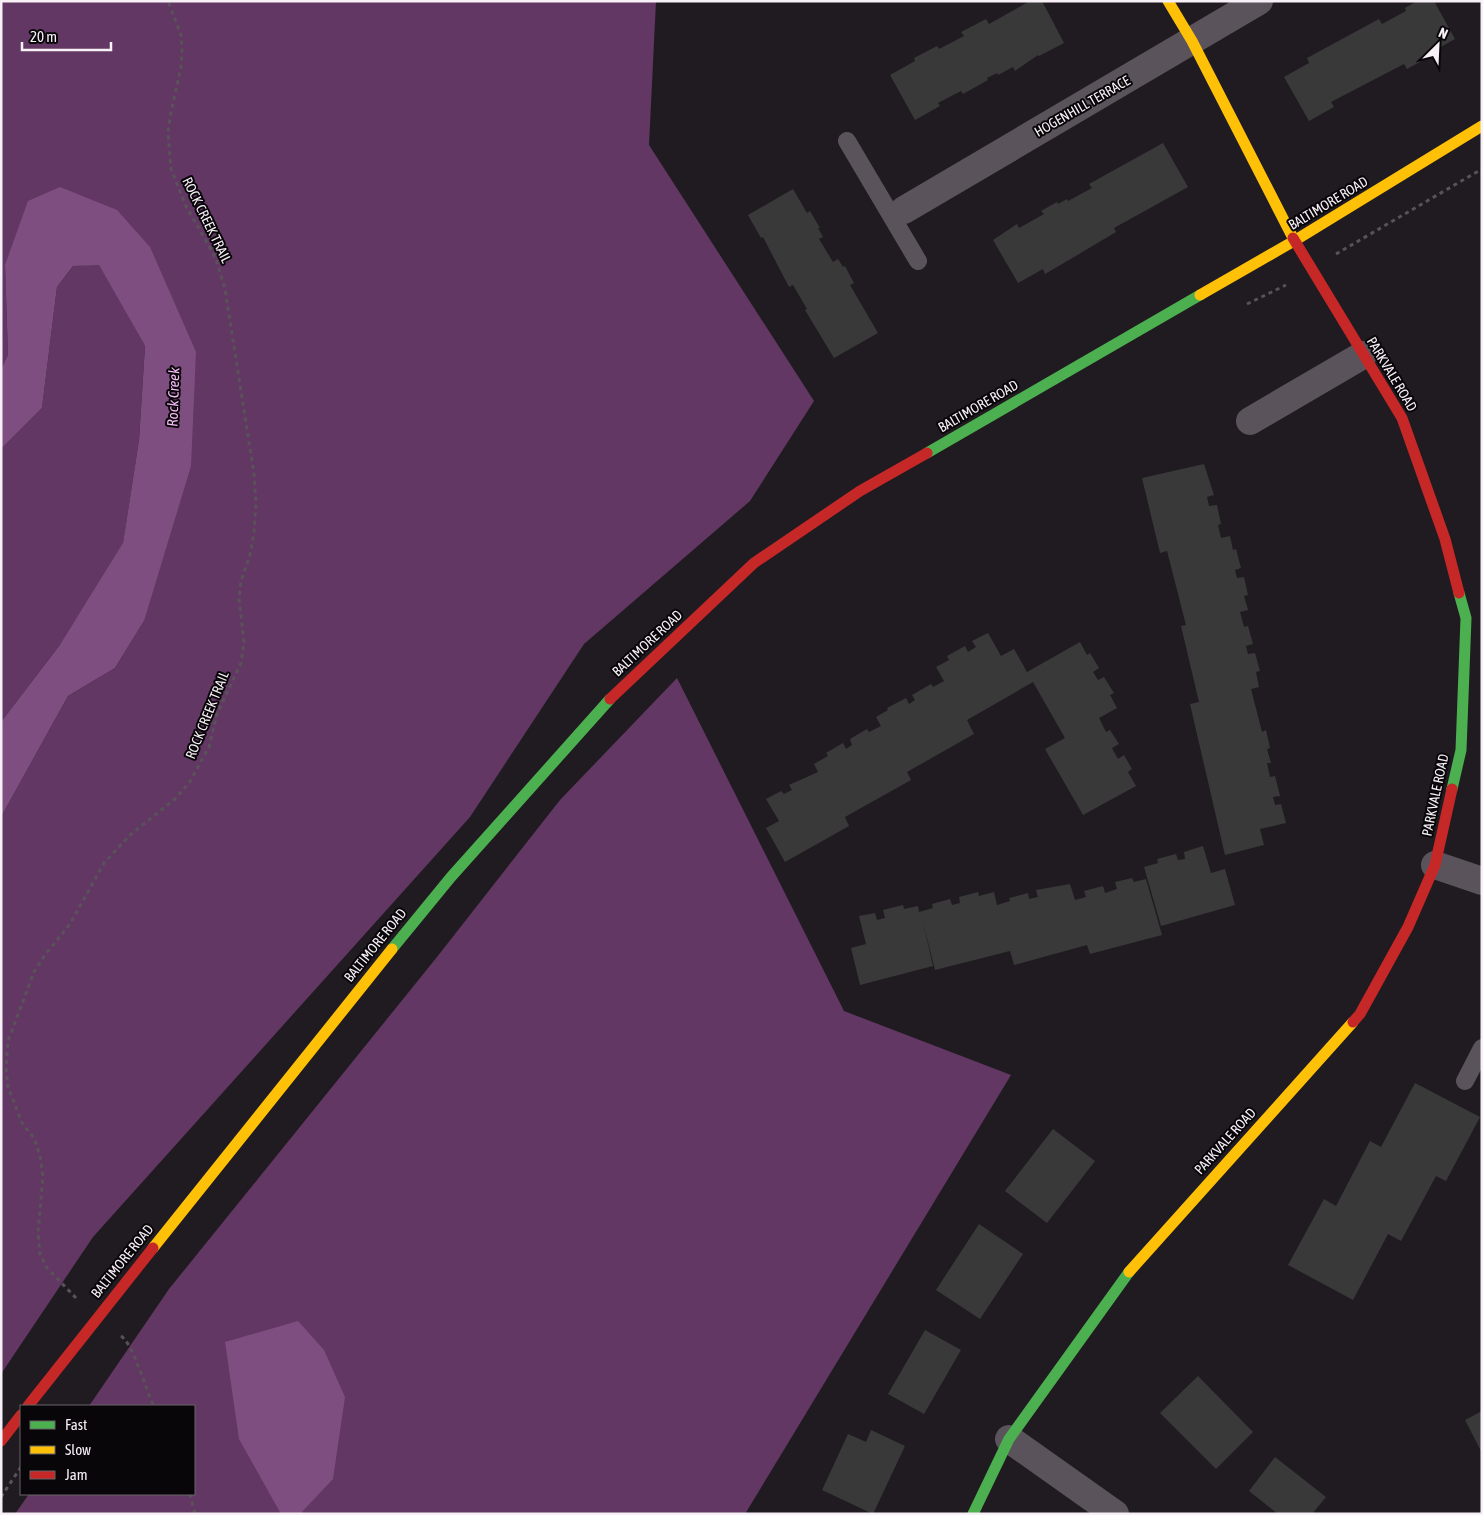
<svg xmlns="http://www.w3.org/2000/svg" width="1483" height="1515" viewBox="0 0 1483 1515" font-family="'Asap Condensed',sans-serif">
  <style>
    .forest { fill: #623763 }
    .water { fill: #7e4e80 }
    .building { fill: #39393a }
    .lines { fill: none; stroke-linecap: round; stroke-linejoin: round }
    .path { stroke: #595359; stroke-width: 3; stroke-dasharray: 4 4; stroke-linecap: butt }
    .lane { stroke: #5b535b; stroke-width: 18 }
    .street { stroke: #5b535b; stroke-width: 28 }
    .fast { stroke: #4caf50; stroke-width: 11 }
    .slow { stroke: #ffc107; stroke-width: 11 }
    .jam { stroke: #c62828; stroke-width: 11 }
    .labels { text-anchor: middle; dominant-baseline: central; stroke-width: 4; stroke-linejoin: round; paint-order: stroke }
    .street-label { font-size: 14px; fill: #f7f1f7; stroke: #090609 }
    .water-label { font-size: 15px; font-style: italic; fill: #f9bdfa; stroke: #090609 }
  </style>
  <rect width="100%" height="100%" fill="#201b20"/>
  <!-- forest -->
  <path class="forest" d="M1,1H656L649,145L814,401L750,501L584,644L470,817L93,1237L1,1374V817L68,696L115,668L144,621L150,247L5,265L8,355L1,369Z
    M99,264L145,346L139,440L123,544L59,646L1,722V449L42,408L57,287L73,266Z
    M677,678L844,1011L1011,1075L745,1514H15L29,1494H194V1406H89L169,1289L437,957L560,800Z"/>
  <!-- water -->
  <path class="water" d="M60,187L117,210L150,247L196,352L191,466L144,621L115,668L68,696L1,817V722L59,646L123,543L139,440L145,346L99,265L73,266L57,287L42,408L1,449V369L8,355L5,265L28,201Z
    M298,1321L324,1350L345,1397L333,1479L300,1514H281L239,1439L225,1342Z"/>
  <!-- building -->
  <path class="building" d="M1030,1H1042L1064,43L1039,56L1038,55L1015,71L1013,67L998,75L997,73L987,78L988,80L963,94L961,91L938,103L940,106L915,120L890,75L915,61L914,58L937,46L939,49L964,36L961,32L986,19L989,24Z
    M1417,1H1434L1455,39L1430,53L1431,56L1407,69L1404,64L1331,102L1334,107L1309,121L1284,77L1309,63L1307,58L1379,19L1382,24L1406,11L1405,8Z
    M1163,143L1188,187L1114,228L1116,232L1069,260L1045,274L1043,269L1018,283L993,240L1017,224L1019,228L1044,214L1041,211L1057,202L1058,204L1067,199L1068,201L1092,188L1089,184Z
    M793,189L807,213L810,211L820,228H818L823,237L819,239L833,262L838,259L843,267L845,266L854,283L850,285L878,333L834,358L805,310L807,309L793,285L789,287L763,237L761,238L748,215Z
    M1204,464L1214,495L1207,497L1209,506L1217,505L1221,524L1218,525L1221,538L1230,536L1233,550L1236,549L1241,568L1235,570L1237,578L1244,577L1248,595L1244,596L1248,610L1240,612L1244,627L1248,626L1253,644L1246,646L1248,654L1255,653L1260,671L1256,672L1259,687L1251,689L1262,732L1266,730L1270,748L1267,749L1271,763H1267L1270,777L1275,776L1280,796L1273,797L1275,805L1281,804L1286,823L1260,829L1264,845L1225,855L1190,704L1199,702L1181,626L1186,625L1167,551L1160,553L1142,478Z
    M988,633L1001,656L1014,649L1027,672L1080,642L1087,655L1090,653L1099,668L1093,672L1098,680L1104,677L1114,693L1110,695L1117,708L1099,718L1106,732L1110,730L1119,744L1112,748L1118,759L1124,755L1132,769L1128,772L1136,786L1083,815L1045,749L1065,738L1033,682L967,720L974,734L907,772L911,780L845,817L849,826L785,862L766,828L779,821L766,799L781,791L784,794L792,790L789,785L818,772L814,764L828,756L826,753L843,743L846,749L852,745L850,739L867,729L869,732L881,726L876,717L888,710L887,708L906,698L909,704L915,700L912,695L931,684L933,687L944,681L936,667L949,660L947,656L965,646L968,652L976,647L972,641Z
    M1203,846L1211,873L1225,869L1235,905L1161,926L1144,867L1158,863L1157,859L1176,854L1178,860L1185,859L1184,852Z
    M1132,878L1134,882L1146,879L1162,935L1090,954L1087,945L1014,965L1010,951L935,970L923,922L933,966L860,985L851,948L866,944L859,916L875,913L877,920L885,918L883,910L903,905L904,909L918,906L919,912L933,908L932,904L950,899L952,905L960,903L959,897L978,892L979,896L994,892L997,905L1010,901L1009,898L1028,893L1029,899L1038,897L1036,890L1070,884L1075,900L1086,897L1084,891L1103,886L1105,893L1117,889L1115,882Z
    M1415,1083L1480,1117L1446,1181L1436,1176L1401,1241L1388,1234L1353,1300L1288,1265L1324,1199L1336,1206L1370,1141L1381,1147Z
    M1053,1129L1095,1161L1047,1223L1005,1191Z
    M979,1224L1023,1254L980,1319L936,1290Z
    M925,1330L961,1350L924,1414L888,1394Z
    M1198,1376L1253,1432L1216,1469L1160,1413Z
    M1482,1411V1453L1465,1420Z
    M871,1430L905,1446L873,1514L822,1490L848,1434L866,1442Z
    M1275,1457L1326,1497L1312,1514H1278L1249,1491Z"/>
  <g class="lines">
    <!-- path -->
    <path class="path" d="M1336,254L1482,169
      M1247,304L1286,285
      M76,1298L47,1268L40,1254L38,1233L43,1176L40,1156L34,1138L22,1123L8,1087L6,1068L8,1041L34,972L45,955L70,924L104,863L130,835L175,799L189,783L209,747L217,714L241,663L244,642L239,599L241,581L250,555L254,533L256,504L254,474L225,289L216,259L186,206L171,169L168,132L171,112L181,67L182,49L181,35L168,1
      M121,1336C134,1345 145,1389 154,1406
      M190,1494L195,1514
      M1,1497L21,1467"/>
    <!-- lane -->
    <path class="lane" d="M847,141L918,261
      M1465,1081L1482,1048"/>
    <!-- street -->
    <path class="street" d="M904,210L1259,1
      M1250,421L1363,355
      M1435,865L1482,881
      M1009,1439L1115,1514"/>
    <!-- fast -->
    <path class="fast" d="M927,453L1200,295
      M1452,789L1461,750L1466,618L1459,593
      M392,949L451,877L610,699
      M973,1514L1009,1439L1129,1272"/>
    <!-- slow -->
    <path class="slow" d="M1168,1L1192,41L1293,238
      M1200,295L1294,241L1482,126
      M153,1248L392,949
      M1129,1272L1353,1022"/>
    <!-- jam -->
    <path class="jam" d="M1293,238L1402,418L1445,539L1459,593
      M610,699L754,563L860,491L927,453
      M1353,1022L1360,1014L1408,927L1435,865L1452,789
      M28,1406L153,1248
      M1,1441L21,1415"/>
  </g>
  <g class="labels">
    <!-- street labels -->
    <g class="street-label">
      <text transform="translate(1082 106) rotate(-30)">HOGENHILL TERRACE</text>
      <text transform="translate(1328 203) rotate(-31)">BALTIMORE ROAD</text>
      <text transform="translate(207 220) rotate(64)">ROCK CREEK TRAIL</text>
      <text transform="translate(1392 374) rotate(59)">PARKVALE ROAD</text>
      <text transform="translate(978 406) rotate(-30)">BALTIMORE ROAD</text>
      <text transform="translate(647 643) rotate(-43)">BALTIMORE ROAD</text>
      <text transform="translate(207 715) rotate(-68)">ROCK CREEK TRAIL</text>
      <text transform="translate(1435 795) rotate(-78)">PARKVALE ROAD</text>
      <text transform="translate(375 945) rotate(-51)">BALTIMORE ROAD</text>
      <text transform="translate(1225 1141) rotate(-48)">PARKVALE ROAD</text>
      <text transform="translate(122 1261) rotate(-51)">BALTIMORE ROAD</text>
    </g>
    <!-- water labels -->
    <g class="water-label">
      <text transform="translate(173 397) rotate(-88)">Rock Creek</text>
    </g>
  </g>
  <!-- border -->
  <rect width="1483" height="1515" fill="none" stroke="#f7f1f7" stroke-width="5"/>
  <!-- legend -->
  <rect x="20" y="1405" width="175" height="90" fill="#090609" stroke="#686468"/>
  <rect x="30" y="1421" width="25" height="8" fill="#4caf50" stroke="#686468"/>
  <text x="65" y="1430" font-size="15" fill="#f7f1f7">Fast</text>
  <rect x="30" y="1446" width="25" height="8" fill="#ffc107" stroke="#686468"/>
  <text x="65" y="1455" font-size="15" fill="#f7f1f7">Slow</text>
  <rect x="30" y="1471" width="25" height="8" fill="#c62828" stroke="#686468"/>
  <text x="65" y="1480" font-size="15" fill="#f7f1f7">Jam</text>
  <!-- north arrow -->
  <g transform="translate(1438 45) rotate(24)" stroke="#090609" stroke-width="4" paint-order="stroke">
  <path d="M0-4L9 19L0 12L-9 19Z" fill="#f7f1f7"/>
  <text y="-8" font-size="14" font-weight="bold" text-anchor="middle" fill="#f7f1f7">N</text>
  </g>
  <!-- scale -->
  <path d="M22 42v8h89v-8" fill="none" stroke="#f7f1f7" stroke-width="2.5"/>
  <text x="30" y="42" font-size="15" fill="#f7f1f7" stroke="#090609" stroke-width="4" paint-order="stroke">20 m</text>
</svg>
